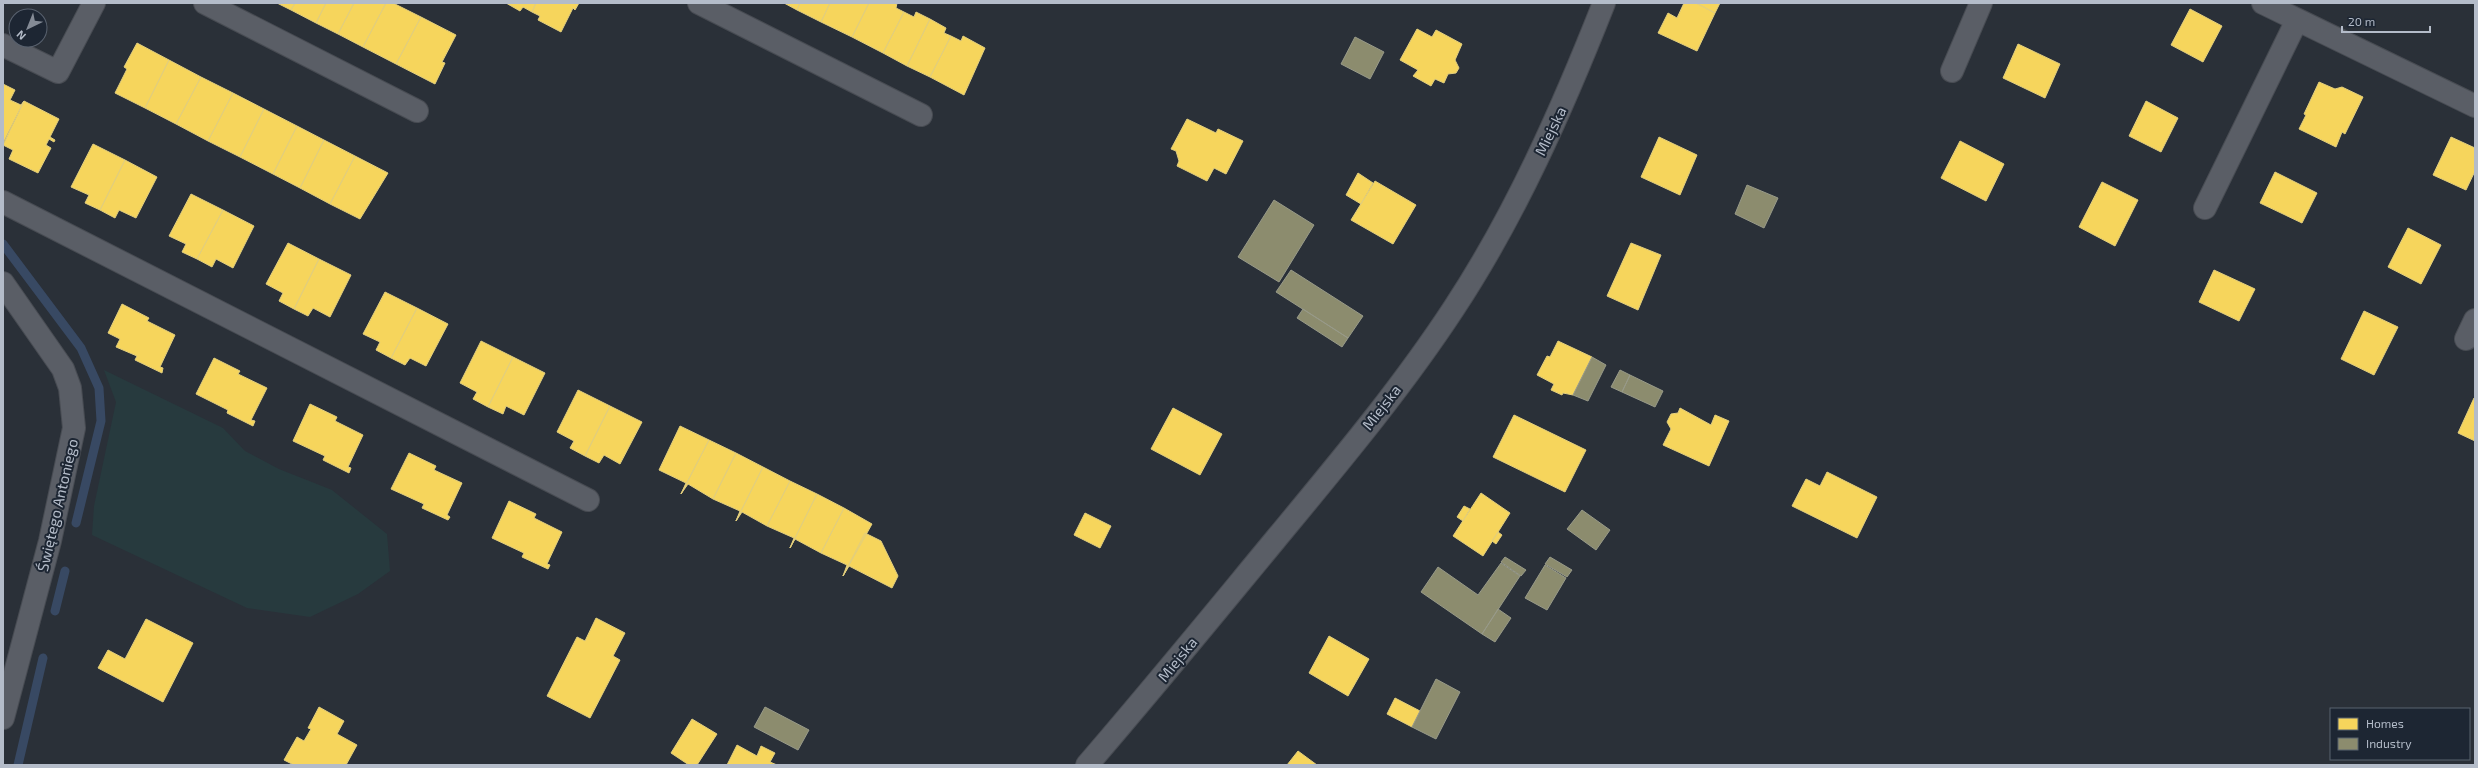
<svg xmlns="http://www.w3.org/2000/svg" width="2478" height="768" viewBox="0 0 2478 768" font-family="'Exo 2',sans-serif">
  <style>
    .green { fill: #273a3e }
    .homes { fill: #f6d55c; stroke: #e2ce7d }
    .industry { fill: #8c8c6e; stroke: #989a89 }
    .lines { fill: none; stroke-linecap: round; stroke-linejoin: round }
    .stream { stroke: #384963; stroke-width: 9 }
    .minor-casing { stroke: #484c53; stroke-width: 24 }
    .minor { stroke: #5a5e66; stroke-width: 22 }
    .labels { text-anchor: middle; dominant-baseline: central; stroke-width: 4; stroke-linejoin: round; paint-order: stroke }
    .street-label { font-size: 15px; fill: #b4bcc9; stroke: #1d2633 }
  </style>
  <rect width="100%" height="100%" fill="#2a3038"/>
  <!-- green -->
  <path class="green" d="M104,370L223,428L245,451L279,469L332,490L387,534L390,571L358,594L310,617L247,608L92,535L94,506L116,402Z"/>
  <!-- homes -->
  <path class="homes" d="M277,3H295L291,10Z
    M295,3H326L316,23L291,10Z
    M326,3H354L338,34L316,23Z
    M354,3H386L363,47L338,34Z
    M386,3H393L421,17L396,64L363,47Z
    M506,3H536L532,12L523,7L520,11Z
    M536,3H579L575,10L573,8L561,32L538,20L540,16L532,12Z
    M784,3H800L797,10Z
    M800,3H830L821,22L797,10Z
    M830,3H869L852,37L821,22Z
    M869,3H897L896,8L904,12L883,53L852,37Z
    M1684,3H1696L1715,13L1697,51L1658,33L1668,13L1677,18Z
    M1696,3H1720L1715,13Z
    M2190,9L2222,26L2203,62L2171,45Z
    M904,12L914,17L916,12L930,19L907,66L883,53Z
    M421,17L456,35L442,62L445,63L435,84L396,64Z
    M930,19L946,28L944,33L951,36L930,77L907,66Z
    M1417,29L1432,37L1436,30L1462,44L1455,60L1459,68L1456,73L1448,74L1444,83L1435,79L1431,86L1413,76L1418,70L1400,60Z
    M951,36L961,41L963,36L985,48L964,95L930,77Z
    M137,43L169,60L145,108L115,93L127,69L124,67Z
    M2018,44L2060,64L2045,98L2003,78Z
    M169,60L201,77L176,124L145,108Z
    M201,77L233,93L208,141L176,124Z
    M2319,82L2335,89L2342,87L2363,97L2345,134L2342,132L2336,147L2299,129L2306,115L2304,114Z
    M3,84L15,90L10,100L21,105L24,101L3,143Z
    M233,93L264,109L240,157L208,141Z
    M24,101L59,119L50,137L55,140L54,142L49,139L46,145L51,148L38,173L9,159L13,150L3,145Z
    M2146,101L2178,118L2161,152L2129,136Z
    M264,109L297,126L273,174L240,157Z
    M1187,119L1216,133L1218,129L1243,141L1226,174L1214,168L1207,181L1177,166L1179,161L1176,151L1171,149Z
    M297,126L324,140L300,188L273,174Z
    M1659,137L1697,155L1680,195L1641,177Z
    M2451,137L2475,148V171L2466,190L2433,175Z
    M324,140L355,156L330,204L300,188Z
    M1960,141L2004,164L1986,201L1941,178Z
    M93,144L125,160L100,210L85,203L89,195L71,187Z
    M355,156L388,173L360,219L330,204Z
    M125,160L157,177L136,218L119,210L115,218L100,210Z
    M2275,172L2317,193L2302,223L2260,203Z
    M1358,173L1373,183L1361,204L1346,195Z
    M1375,181L1416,205L1393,244L1351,220Z
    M2102,182L2138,200L2115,246L2079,227Z
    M191,194L223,210L197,259L182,252L186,244L169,236Z
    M223,210L254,226L233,268L216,259L212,267L197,259Z
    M2408,228L2441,245L2421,284L2388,267Z
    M288,243L319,259L294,309L279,301L283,293L266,284Z
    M1631,243L1661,255L1638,310L1607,296Z
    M319,259L351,275L330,317L313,308L308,316L294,309Z
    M2214,270L2255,289L2239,321L2199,302Z
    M385,292L417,308L391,358L376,350L380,342L363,334Z
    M122,304L149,318L147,321L175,335L160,367L163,368L162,373L135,360L137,356L116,347L120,339L108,333Z
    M417,308L448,324L426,366L410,358L405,365L391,358Z
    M2364,311L2398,327L2374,375L2341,359Z
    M481,341L513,357L488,407L473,399L477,392L460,383Z
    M1558,341L1592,357L1573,395L1563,393L1562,395L1551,390L1554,384L1537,375L1547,356L1550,357Z
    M513,357L545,373L524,415L506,406L503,414L488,407Z
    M214,358L240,371L238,374L267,388L251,420L255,421L253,426L227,413L228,410L196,394Z
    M578,390L610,406L585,456L570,448L574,441L557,432Z
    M2474,398H2475V441L2458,433Z
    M310,404L337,417L335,421L363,435L348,467L351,468L349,473L323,460L325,456L293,441Z
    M610,406L642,422L620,464L604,455L599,463L585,456Z
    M1173,408L1222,434L1200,475L1151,449Z
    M1680,408L1711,425L1715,415L1729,421L1709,466L1663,445L1671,429L1667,422L1671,414L1678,413Z
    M1514,415L1586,450L1565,492L1493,457Z
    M680,426L709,440L681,494L686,483L659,470Z
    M709,440L736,453L713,499L688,484L681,494Z
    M409,453L436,466L434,470L462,483L447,515L450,517L448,520L422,508L424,504L391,489Z
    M736,453L763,467L736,521L740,511L713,499Z
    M763,467L790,481L767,526L742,512L736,521Z
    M1827,472L1877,497L1857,538L1792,506L1806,479L1820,486Z
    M790,481L817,494L790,548L794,538L767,526Z
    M1481,493L1510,513L1483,556L1453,536Z
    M817,494L844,508L821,553L795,539L790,548Z
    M509,501L536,514L534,518L562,532L547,564L550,565L548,569L522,557L524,553L492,538Z
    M1464,506L1470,509L1463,521L1457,517Z
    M844,508L872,524L843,576L847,565L821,553Z
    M1085,513L1111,526L1100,548L1074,535Z
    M1498,532L1502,535L1496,544L1492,541Z
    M865,533L881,541L898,576L892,588L849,566L843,576Z
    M596,618L625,633L613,656L620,660L590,718L547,696L577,637L585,641Z
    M146,619L193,643L163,702L98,668L108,650L125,659Z
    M1329,636L1369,659L1348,696L1309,673Z
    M1395,698L1420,711L1412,727L1387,714Z
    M319,707L344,721L337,734L357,745L346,765H294L284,760L297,737L304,741L311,729L308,728Z
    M692,719L717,734L697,765H689L671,753Z
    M737,745L757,756L761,746L775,753L770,762L777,765H727Z
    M1298,751L1317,765H1287Z"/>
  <!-- industry -->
  <path class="industry" d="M1355,37L1384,52L1370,79L1341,64Z
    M1747,185L1778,198L1764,228L1735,214Z
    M1274,200L1314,225L1279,282L1238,257Z
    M1291,270L1363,316L1348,338L1276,292Z
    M1303,309L1348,338L1342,347L1297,318Z
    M1592,357L1606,365L1588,401L1573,395Z
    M1620,370L1630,375L1622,392L1611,387Z
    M1630,375L1663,391L1655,407L1622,392Z
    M1582,510L1610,530L1596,550L1567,529Z
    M1505,557L1526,570L1521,576L1501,562Z
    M1550,557L1572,570L1567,577L1545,564Z
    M1501,563L1520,576L1482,634L1421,592L1438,567L1478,595Z
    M1545,565L1566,578L1547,610L1525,598Z
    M1498,609L1511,618L1495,642L1482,634Z
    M1436,679L1460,692L1436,739L1412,727Z
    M765,707L809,730L798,750L754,727Z"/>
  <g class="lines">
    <!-- stream -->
    <path class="stream" d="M3,244L81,348L99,388L101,421L76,523
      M55,611L65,571
      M18,765L43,658"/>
    <!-- minor casing -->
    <g class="minor-casing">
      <path id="minor" d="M205,3L417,111
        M699,3L921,115
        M2263,3L2475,106
        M3,45L58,72L94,3
        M1952,71L1981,3
        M3,202L588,500
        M2205,208L2297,20
        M3,283L63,369L70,388L74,428L50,541L3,718
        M2466,339L2475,320
        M1087,765C1151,691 1213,615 1275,540C1337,465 1401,389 1454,308C1516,214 1563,107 1604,3"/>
    </g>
    <!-- minor -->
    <use href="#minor" class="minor"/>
  </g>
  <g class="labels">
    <!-- street labels -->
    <g class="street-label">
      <text transform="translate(1550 131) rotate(-64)">Miejska</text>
      <text transform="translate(1381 407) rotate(-52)">Miejska</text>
      <text transform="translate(57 505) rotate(-77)">Świętego Antoniego</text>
      <text transform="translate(1177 659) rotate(-51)">Miejska</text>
    </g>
  </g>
  <!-- border -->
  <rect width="2478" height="768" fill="none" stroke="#b4bcc9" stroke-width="8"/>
  <!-- legend -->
  <rect x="2330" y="708" width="140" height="52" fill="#1d2633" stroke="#59626f"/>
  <rect x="2338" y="718" width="20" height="12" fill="#f6d55c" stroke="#59626f"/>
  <text x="2366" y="728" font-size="12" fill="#b4bcc9">Homes</text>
  <rect x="2338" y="738" width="20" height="12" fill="#8c8c6e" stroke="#59626f"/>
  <text x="2366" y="748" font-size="12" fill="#b4bcc9">Industry</text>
  <!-- north arrow -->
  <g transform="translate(28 28) rotate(223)"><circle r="19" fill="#1d2633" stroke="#59626f"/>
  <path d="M0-3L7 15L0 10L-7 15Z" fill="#848b96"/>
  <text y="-6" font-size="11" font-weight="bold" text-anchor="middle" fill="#b4bcc9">N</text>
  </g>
  <!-- scale -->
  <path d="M2342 26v6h88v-6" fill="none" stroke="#b4bcc9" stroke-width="2"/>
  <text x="2348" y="26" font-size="12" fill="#b4bcc9" stroke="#1d2633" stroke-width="3" paint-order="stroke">20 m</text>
</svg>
